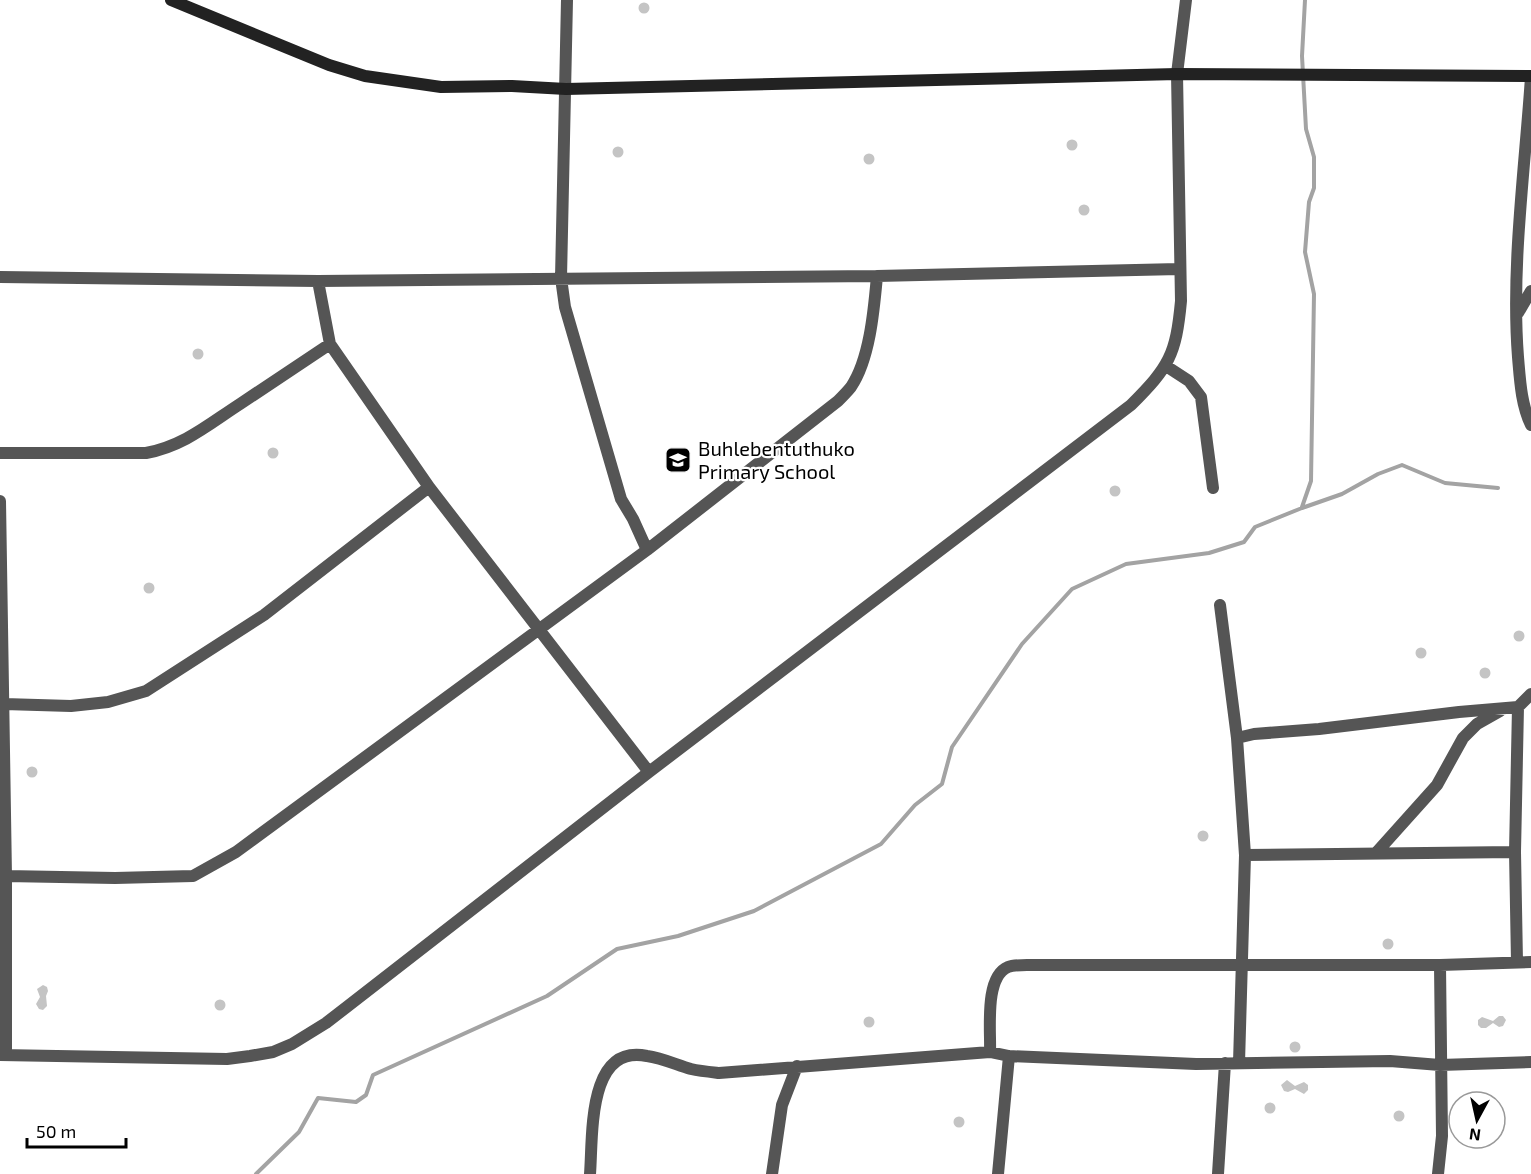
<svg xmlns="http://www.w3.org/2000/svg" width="1531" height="1174" viewBox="0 0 1531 1174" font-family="'Exo 2',sans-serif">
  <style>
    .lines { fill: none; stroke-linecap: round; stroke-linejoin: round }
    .stream { stroke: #a3a3a3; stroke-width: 4 }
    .building { fill: #c4c4c4 }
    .street { stroke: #555; stroke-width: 12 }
    .secondary { stroke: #222; stroke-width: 12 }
    .labels { text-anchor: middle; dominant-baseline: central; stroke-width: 4.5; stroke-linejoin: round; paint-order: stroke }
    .poi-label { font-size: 20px; fill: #000; stroke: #fff; text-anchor: start }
  </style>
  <rect width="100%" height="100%" fill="#fff"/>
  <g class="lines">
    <!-- stream -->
    <path class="stream" d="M1302,507L1311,481L1314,294L1305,252L1309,202L1314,188V157L1306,129L1302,56L1305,0
      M256,1174L299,1132L318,1098L356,1102L366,1095L373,1075L547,996L617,949L678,936L754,911L881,844L915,805L942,784L952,747L1022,644L1072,589L1126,564L1209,553L1244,542L1255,527L1302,508L1342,494L1378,474L1402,465L1445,483L1498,488"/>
  </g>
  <!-- building -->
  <path class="building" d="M638.5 8a5.5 5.5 0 1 1 11 0a5.5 5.5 0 1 1-11 0Z
    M1066.5 145a5.5 5.5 0 1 1 11 0a5.5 5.5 0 1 1-11 0Z
    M612.5 152a5.5 5.5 0 1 1 11 0a5.5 5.5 0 1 1-11 0Z
    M863.5 159a5.5 5.5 0 1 1 11 0a5.5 5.5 0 1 1-11 0Z
    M1078.5 210a5.5 5.5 0 1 1 11 0a5.5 5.5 0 1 1-11 0Z
    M192.5 354a5.5 5.5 0 1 1 11 0a5.5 5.5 0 1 1-11 0Z
    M267.5 453a5.5 5.5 0 1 1 11 0a5.5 5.5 0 1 1-11 0Z
    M1109.5 491a5.5 5.5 0 1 1 11 0a5.5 5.5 0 1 1-11 0Z
    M143.5 588a5.5 5.5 0 1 1 11 0a5.5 5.5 0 1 1-11 0Z
    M1513.5 636a5.5 5.5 0 1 1 11 0a5.5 5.5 0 1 1-11 0Z
    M1415.5 653a5.5 5.5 0 1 1 11 0a5.5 5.5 0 1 1-11 0Z
    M1479.5 673a5.5 5.5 0 1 1 11 0a5.5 5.5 0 1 1-11 0Z
    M26.5 772a5.5 5.5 0 1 1 11 0a5.5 5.5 0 1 1-11 0Z
    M1197.5 836a5.5 5.5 0 1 1 11 0a5.5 5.5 0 1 1-11 0Z
    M1382.5 944a5.5 5.5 0 1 1 11 0a5.5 5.5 0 1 1-11 0Z
    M43,985L47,987L48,991L46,996L47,1006L43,1010L39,1009L36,1004L40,997L37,989Z
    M214.5 1005a5.5 5.5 0 1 1 11 0a5.5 5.5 0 1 1-11 0Z
    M1499,1016H1503L1506,1020L1503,1026L1499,1027L1493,1023L1486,1028H1481L1478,1025V1020L1482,1017L1493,1021Z
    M863.5 1022a5.5 5.5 0 1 1 11 0a5.5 5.5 0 1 1-11 0Z
    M1289.5 1047a5.5 5.5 0 1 1 11 0a5.5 5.5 0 1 1-11 0Z
    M1287,1080L1295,1086L1304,1082L1308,1085V1090L1304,1094L1295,1089L1288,1092L1284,1091L1281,1085Z
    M1264.5 1108a5.5 5.5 0 1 1 11 0a5.5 5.5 0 1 1-11 0Z
    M1393.5 1116a5.5 5.5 0 1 1 11 0a5.5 5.5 0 1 1-11 0Z
    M953.5 1122a5.5 5.5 0 1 1 11 0a5.5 5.5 0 1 1-11 0Z"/>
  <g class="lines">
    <!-- street -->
    <path class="street" d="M567,0L561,278L565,307L621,499L633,519L647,550
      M1531,77C1525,168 1511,267 1518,357C1520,380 1521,404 1531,425
      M0,277L318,281L877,276L1179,269
      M318,281L330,344L429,487L649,772
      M1518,313L1531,291
      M1166,366L1189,381L1201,397L1213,488
      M0,453H146C184,446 209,424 240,404C270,384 300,364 330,344
      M0,501L6,876V1054
      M1220,605L1237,738
      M4,704L71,706L108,702L146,691L264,615L429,487
      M1376,853L1437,785L1463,738L1477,724L1500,711
      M1245,855L1237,738L1254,734L1319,729L1459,712L1518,707
      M6,876L115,878L193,876L236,852L647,550L838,401C842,397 847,392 851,387C870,359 874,309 877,276
      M1517,962L1515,852L1518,707L1531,694
      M990,1052C991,1031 984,977 1008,967C1013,965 1021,965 1027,965H1440L1531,962
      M0,1055L227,1059L250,1056L273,1052L292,1044L326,1023L348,1006L649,772L1131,405C1169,367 1176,355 1181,301L1177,74L1186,0
      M1239,1063L1245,855L1515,852
      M590,1174C593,1135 587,1044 647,1056C662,1058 677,1065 691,1069C700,1071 710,1072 719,1073L990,1052L1009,1056L1196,1064L1390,1061L1440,1065L1531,1062
      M772,1174L782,1105L797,1066
      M998,1174L1009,1056
      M1218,1174L1225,1063
      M1438,1174L1442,1136L1440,965"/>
    <!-- secondary -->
    <path class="secondary" d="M171,0L329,65L365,76L441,87L512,86L566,89L1177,74L1531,76"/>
  </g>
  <!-- icons -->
  <defs>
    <g id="school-square" transform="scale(1.35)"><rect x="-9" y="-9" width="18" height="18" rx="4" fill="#000" stroke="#fff"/><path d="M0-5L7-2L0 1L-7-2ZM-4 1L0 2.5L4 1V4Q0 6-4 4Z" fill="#fff"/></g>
  </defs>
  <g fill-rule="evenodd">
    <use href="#school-square" x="678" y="460"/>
  </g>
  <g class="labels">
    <!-- poi labels -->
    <g class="poi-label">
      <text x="698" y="448">Buhlebentuthuko<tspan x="698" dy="23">Primary School</tspan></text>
    </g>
  </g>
  <!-- north arrow -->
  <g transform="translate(1477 1120) rotate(188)"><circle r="28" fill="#ffffff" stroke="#999999" stroke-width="1.5"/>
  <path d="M0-4.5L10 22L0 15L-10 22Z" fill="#000000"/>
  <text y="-9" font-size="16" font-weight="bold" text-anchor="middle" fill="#000000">N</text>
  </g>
  <!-- scale -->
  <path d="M27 1138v9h99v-9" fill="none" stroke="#000000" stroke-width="3"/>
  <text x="36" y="1138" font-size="18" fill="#000000" stroke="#ffffff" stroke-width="4.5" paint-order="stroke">50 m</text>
</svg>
